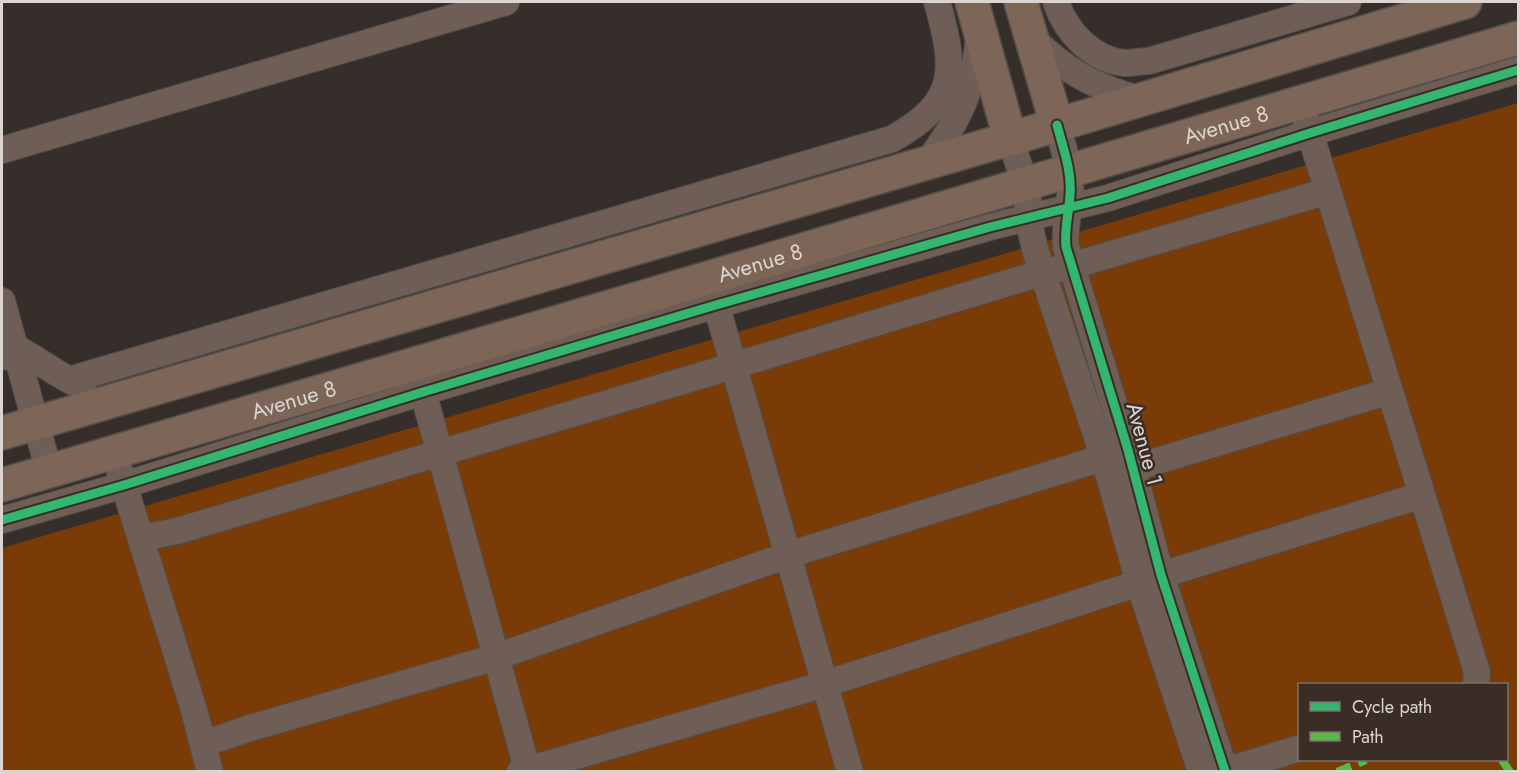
<svg xmlns="http://www.w3.org/2000/svg" width="1520" height="773" viewBox="0 0 1520 773" font-family="Jost,sans-serif">
  <style>
    .green { fill: #7b3b06; fill-rule: evenodd }
    .lines { fill: none; stroke-linecap: round; stroke-linejoin: round }
    .minor-casing { stroke: #524d49; stroke-width: 28 }
    .major-casing { stroke: #524d49; stroke-width: 36 }
    .minor { stroke: #6f5e55; stroke-width: 26 }
    .major { stroke: #7d6658; stroke-width: 33 }
    .quiet { stroke: #58b947; stroke-width: 8; stroke-dasharray: 15 8; stroke-linecap: butt }
    .cycleway-casing { stroke: #392d26; stroke-width: 13 }
    .cycleway { stroke: #33b770; stroke-width: 9 }
    .labels { text-anchor: middle; dominant-baseline: central; stroke-width: 5; stroke-linejoin: round; paint-order: stroke }
    .street-label { font-size: 22px; fill: #dcd4d0; stroke: #392d26 }
  </style>
  <rect width="100%" height="100%" fill="#352e2a"/>
  <!-- green -->
  <path class="green" d="M1518,103V771L2,772V548ZM1300,684H1506V760H1300Z"/>
  <g class="lines">
    <!-- minor casing -->
    <g class="minor-casing">
      <path id="minor" d="M1056,2C1066,32 1093,61 1126,63C1133,63 1142,61 1149,61L1348,2
        M1032,38C1067,72 1092,86 1139,99
        M1305,117L1477,672L1476,684
        M1057,125C1063,148 1072,171 1070,195C1069,213 1064,228 1066,247L1128,450L1161,575L1225,771
        M1010,138L1025,184L1028,197V219L1036,253L1104,458L1139,583L1201,772
        M2,150L506,2
        M927,163C959,120 973,91 979,38
        M712,290L850,772
        M2,301L49,471
        M8,357L14,347C38,359 58,376 83,387
        M69,380L892,139C959,102 956,69 937,2
        M423,392L528,772
        M119,469L194,710L210,772
        M1117,473L1390,391
        M2,520L124,485L423,392L716,305L990,227L1108,198L1310,133L1518,70
        M141,538L177,531L733,366L1044,272L1071,266L1328,191
        M203,744L250,728L496,657L788,555L1128,450
        M520,772L825,684L1139,583L1161,575L1422,495
        M1222,772L1300,748"/>
    </g>
    <!-- major casing -->
    <g class="major-casing">
      <g id="major">
        <path d="M972,2L1010,138"/>
        <path d="M1021,2L1057,125"/>
        <path d="M2,433L1057,125L1465,2"/>
        <path id="s1" d="M2,485L708,278L1518,38"/>
      </g>
    </g>
    <!-- minor -->
    <use href="#minor" class="minor"/>
    <!-- major -->
    <use href="#major" class="major"/>
    <!-- quiet -->
    <path class="quiet" d="M1502,760L1510,772
      M1337,772L1366,760"/>
    <!-- cycleway casing -->
    <g class="cycleway-casing">
      <path id="cycleway" d="M1057,125C1063,148 1072,171 1070,195C1069,213 1064,228 1066,247L1128,450L1161,575L1225,771
        M2,520L124,485L423,392L716,305L990,227L1108,198L1310,133L1518,70"/>
    </g>
    <!-- cycleway -->
    <use href="#cycleway" class="cycleway"/>
  </g>
  <g class="labels">
    <!-- street labels -->
    <g class="street-label">
      <text stroke="none"><textPath href="#s1" startOffset="1276">Avenue 8</textPath></text>
      <text stroke="none"><textPath href="#s1" startOffset="790">Avenue 8</textPath></text>
      <text stroke="none"><textPath href="#s1" startOffset="304">Avenue 8</textPath></text>
      <text transform="translate(1145 444) rotate(75)">Avenue 1</text>
    </g>
  </g>
  <!-- border -->
  <rect width="1520" height="773" fill="none" stroke="#dcd4d0" stroke-width="6"/>
  <!-- legend -->
  <rect x="1298" y="683" width="210" height="78" fill="#392d26" stroke="#7a706a" stroke-width="1.5"/>
  <rect x="1310" y="702" width="30" height="9" fill="#33b770" stroke="#7a706a" stroke-width="1.5"/>
  <text x="1352" y="713" font-size="18" fill="#dcd4d0">Cycle path</text>
  <rect x="1310" y="732" width="30" height="9" fill="#58b947" stroke="#7a706a" stroke-width="1.5"/>
  <text x="1352" y="743" font-size="18" fill="#dcd4d0">Path</text>
</svg>
